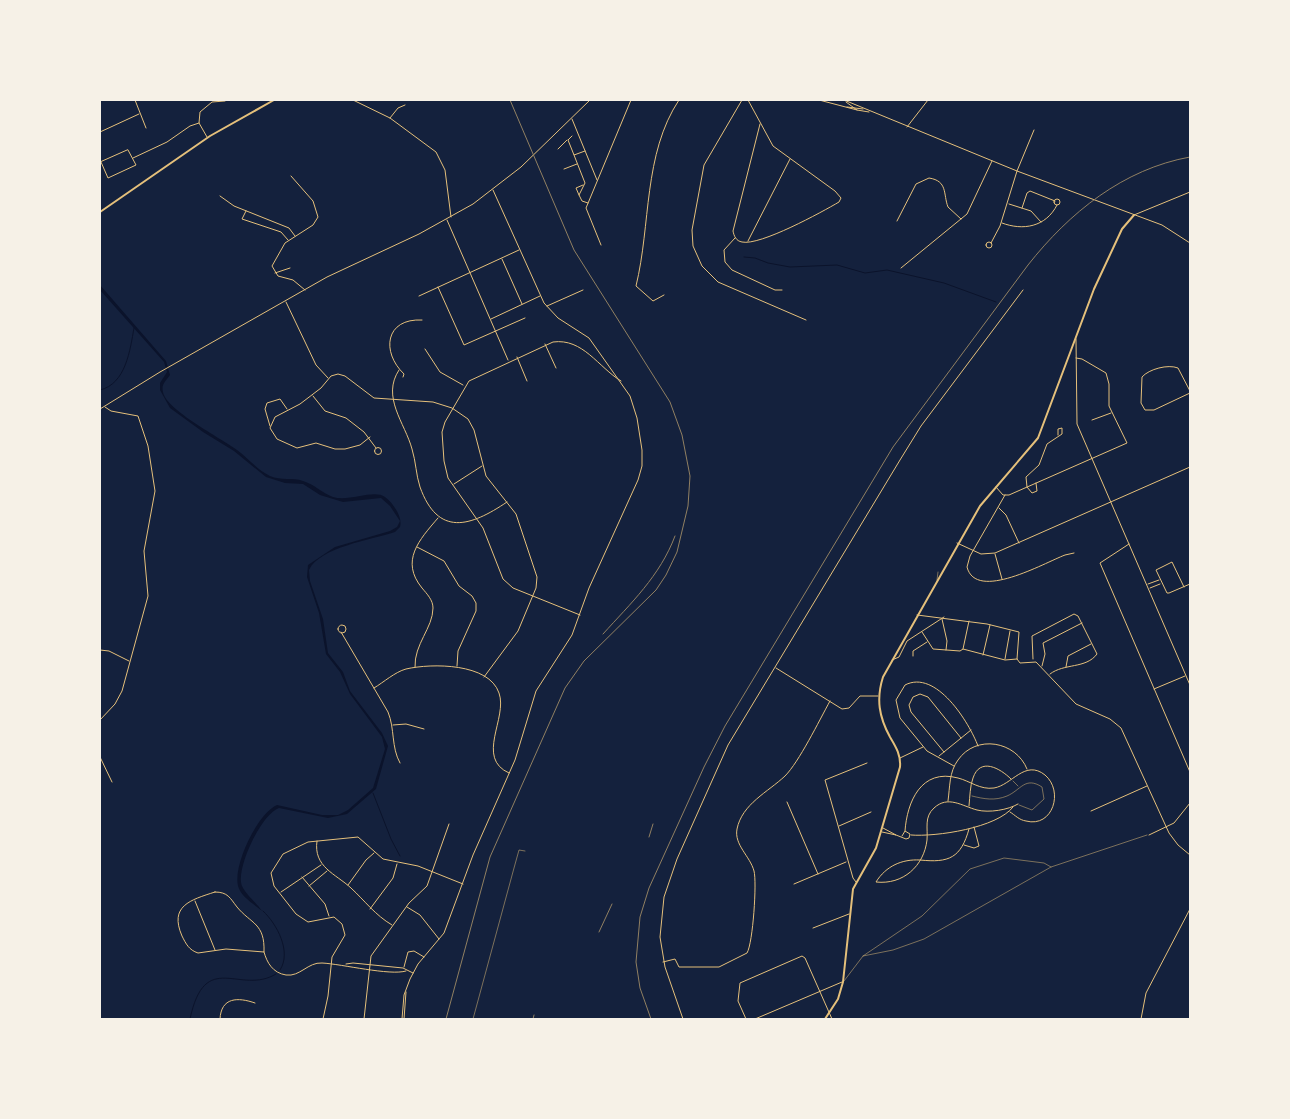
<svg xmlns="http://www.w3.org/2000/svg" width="1290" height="1119" viewBox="0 0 1290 1119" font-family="'Fira Sans',sans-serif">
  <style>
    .water { fill: #0b132b }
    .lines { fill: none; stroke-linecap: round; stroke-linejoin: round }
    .stream { stroke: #0b132b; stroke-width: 1 }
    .service { stroke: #e5c07b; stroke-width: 0.5 }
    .minor { stroke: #e5c07b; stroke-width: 1 }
    .tertiary { stroke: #e5c07b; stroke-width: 1 }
    .secondary { stroke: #e5c07b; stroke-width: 2 }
    .rail { stroke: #918062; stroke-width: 1 }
  </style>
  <rect width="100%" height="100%" fill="#14213d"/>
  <!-- water -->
  <path class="water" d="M100,285L166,361L170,375C166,381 161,384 163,392C166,410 221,438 237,450C248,458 257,470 270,476C281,481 293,477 303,481C314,484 322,493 333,497C349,502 374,489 385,497C393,503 403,517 400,527L395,532C371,540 320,547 309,570L310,581L323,619L328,653L343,672L350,691L382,733L388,746L376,789L347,814L328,818L279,808C261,814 235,870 242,886C246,895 257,903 262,911C254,904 241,897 238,886C233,865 257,814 277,805L322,815H338L348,810L373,788L385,749L382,737L350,694L340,672L326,654L319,613L307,577L308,565L335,547L390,531L397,527L400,521L390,506L381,498L343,502L320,495L303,484L285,483L266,477L234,451L203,432L170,408L160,390V383L167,372L164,362L100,290Z"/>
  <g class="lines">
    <!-- stream -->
    <path class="stream" d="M744,257L755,258L768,263L790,267L837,265L865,273L887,270L944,283L996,302
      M100,390C126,384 130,350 134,328
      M373,793L391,839L400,856
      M263,911C277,924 292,952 280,970
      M190,1019C205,948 240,996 276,974"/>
    <!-- service -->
    <path class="service" d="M937,580L938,572
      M1013,781L1018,786
      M972,796C984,799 995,801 1007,796C1021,790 1025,776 1042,787L1044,799L1032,810L1019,805
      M863,956L893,950L924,939L1051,867L1147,835
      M844,981L863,956L922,916L970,869L1004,858L1044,863L1051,867
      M473,1019L514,868L519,850L525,851"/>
    <!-- minor -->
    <path class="minor" d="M135,100L146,128
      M742,100L704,165L692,230L693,246L702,266L718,282L806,320
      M748,100L773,146L835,191L841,198L839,202C822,212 760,246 742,242C736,241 734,236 733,231L760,124
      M390,118L398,108L405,105
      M572,119L597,180
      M907,127L928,100
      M100,132L139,114
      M572,136L568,140L574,155L585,151
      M207,137L199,123L200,112L212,102L225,101
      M558,149L567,140
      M128,150L136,165L108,178L101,162Z
      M574,155L585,183L579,195L582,201L588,203
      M133,158L167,142L190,126L199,123
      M564,169L577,164
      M291,176L313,201L318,217L313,225L285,243L272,266L278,276L293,280L305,290
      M579,195L576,188L583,185
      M220,196L234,206L289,228L295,236
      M1054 202a3 3 0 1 1 6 0a3 3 0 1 1-6 0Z
      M1009,204L1031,211L1041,222
      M1022,208L1027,193L1030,191L1055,201
      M246,211L242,219L281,232L288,240
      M1134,215L1190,192
      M447,220L508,360
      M897,221L916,184L929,178C948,181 943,194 948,207L961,219
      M1002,223C1023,231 1046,227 1057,205
      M735,238L724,250L725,262L732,270L775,290H782
      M748,241L790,159
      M986 245a3 3 0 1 1 6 0a3 3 0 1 1-6 0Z
      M991,243L1000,226L1017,171L1034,130
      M601,245L586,208L631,100
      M502,259L522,304
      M901,268L967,214L992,161
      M275,273L290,268
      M438,287L464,345L525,318
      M664,295L653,301L636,286C651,225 643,154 679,100
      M419,296L519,250
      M286,302L316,365L328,378
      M547,306L583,290
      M491,319L540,296
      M1076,339L1077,424L1190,685
      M545,344L556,368
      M425,349L440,372L463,385
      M517,357L527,381
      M399,370C381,397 405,423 412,449C416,462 416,475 420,487C438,537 470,527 507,502
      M403,377L404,374C381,352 385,318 422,320
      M1190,391L1178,368C1168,364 1149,369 1142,377L1141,403L1145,410H1154L1190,393
      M313,396L325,411L346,418L364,432L376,448
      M1092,420L1111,413
      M270,426L265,409L267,403L280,399L287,409
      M370,437L360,445L345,449H335L316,443L297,448L277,439L270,428L275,417L300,404L321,388L331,376L338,374L345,376L374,398L433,402L452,408L468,419L474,430L486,476L516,514L537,577L536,588L518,631L484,677
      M374.5 451a3.5 3.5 0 1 1 7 0a3.5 3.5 0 1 1-7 0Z
      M1036,483L1037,491L1032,493L1027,487L1026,477L1039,465L1047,444L1062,434V428L1058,429V435
      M454,484L482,466
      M996,487L1003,495H1009L1127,443L1109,406V384L1106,373L1082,359L1076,358
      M1005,495L970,556L967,567C976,602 1044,563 1065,555L1074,553
      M999,508L1006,515L1019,543
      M957,543L981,554L995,553L1190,467
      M1129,544L1100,563L1190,772
      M417,547L444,561L459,586L472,596L476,603V611L458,651L457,666
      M995,554L1002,579
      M1148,584L1159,580
      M1184,587L1172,562L1156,570L1167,593H1169L1190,584
      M1150,588L1160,584
      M580,615L513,588L503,579L483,528L448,478L444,461L442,432L445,422L469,381L553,342C583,338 598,367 621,381
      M917,615L987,624L1019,632L1017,659L1020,663L1036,662L1076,704L1110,719L1121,728L1169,833L1178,845L1190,855
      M942,619L947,641L946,650
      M338 629a4 4 0 1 1 8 0a4 4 0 1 1-8 0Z
      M341,632L388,712C395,729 391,747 400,763
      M922,632L933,649L960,651L963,649L1005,660L1017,659
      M963,649L969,621
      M100,650L109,651L129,661
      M983,655L990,625
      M913,656V651L927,642
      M1005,659L1010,631
      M1033,659L1032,636L1074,614L1078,616L1097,654C1086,669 1064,663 1050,674
      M892,660L899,657L907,641L944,617
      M1042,666L1045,654L1043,643L1082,623
      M415,667C414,644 433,628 433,608C433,600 427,594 422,588C400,561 419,540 438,518
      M1066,667L1068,656L1091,644
      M776,668L842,709L849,708L860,696H878
      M374,688C384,682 395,672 406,669C432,663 489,663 499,693C508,718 475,758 509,773
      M1154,689L1185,676
      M100,720L115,704L122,691L148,596L144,551L155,491L148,446L138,416L111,411L105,407
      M393,725L406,724L424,729
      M944,752L911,712L909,705L913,697L920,694L928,697L961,738
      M939,756L971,730
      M100,757L112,782
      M900,758L923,747
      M954,766L927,751L900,718L896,700L905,685C936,669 969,722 978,746
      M948,801C950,787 949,772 958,760C976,734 1016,741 1027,769
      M787,802L818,874
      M969,806C970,796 970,786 973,778C980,757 1000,768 1011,779
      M1091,811L1147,786
      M839,826L871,812
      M969,829C961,858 949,863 920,860C902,859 886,866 876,882C903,885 924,866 927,840C928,828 924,817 934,808C948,795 962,806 977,810C989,813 1008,810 1018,804
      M905,831C907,802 921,768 958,778C970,781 980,790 994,788C1012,785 1025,759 1045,775C1064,791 1053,828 1026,821C1019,820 1015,815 1010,812
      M882,832L896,835L883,828
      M896,835L906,839L909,838L910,834L905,831L902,836
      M911,835C936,837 997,828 1013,807
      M1149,835L1174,823L1190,803
      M317,841C313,867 336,874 351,888C365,901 375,915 392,925
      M964,845L974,848L979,846L974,827
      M302,877L325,904L329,916
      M856,882L853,878L825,780L867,763
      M794,884L846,862
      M348,885L366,860L374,853
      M309,886L327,871
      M215,892C228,892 230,898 237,907C251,924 265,923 264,952L226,949L198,953C189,950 186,944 182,936C169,906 190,900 215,892Z
      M281,892L321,865
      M195,901L215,950
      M407,907L420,915L439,939
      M370,909L393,878L397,864
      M813,928L849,914
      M264,952C267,963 273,973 286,975C300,977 308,962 322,963C342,964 390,976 406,971
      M663,962L675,959L679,967H719L747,953C753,943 757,882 754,871C750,856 734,845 737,829C742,804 768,792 785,776C799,762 819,721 830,701
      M346,964L353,963L403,968L413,973
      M404,967L408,952L414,951L424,957
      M220,1019C221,997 238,997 255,1003
      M323,1019L328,996L332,957L345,935L342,924L334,917L308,922L296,914L274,886L271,873L283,854L308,842L358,837L383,859L418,866L463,884
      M364,1019L371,956L409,903L427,886L449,824
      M683,1019L665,967L660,937L664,897L677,859L728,745L900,460L921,426L1023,290
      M746,1019L738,1001L740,983L802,956L805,958L832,1019
      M755,1019L842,982
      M1141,1019L1146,993L1190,909"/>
    <!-- tertiary -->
    <path class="tertiary" d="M353,100L390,118L436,152L445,170L451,217
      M819,100L857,110
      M844,100L1017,171L1162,225L1190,243
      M846,102L857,110L869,112
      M847,107L863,109
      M100,409L160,372L327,277L419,234L473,204L521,167L590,100
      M402,1019L404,995L410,979L418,964L444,933L473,855L515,760L536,691L572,635L589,588L638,480L642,466V450L637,418L630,396L589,338L558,318L544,303L493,190
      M404,1019L406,992"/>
    <!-- secondary -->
    <path class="secondary" d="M100,212L210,136L274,100
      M825,1019L838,999L843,982L853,889L876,848L900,767C901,755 896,747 890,737C879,717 876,699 883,677L980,506L1038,438L1094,289L1122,229L1134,215"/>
    <!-- rail -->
    <path class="rail" d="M603,634C631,603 660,576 675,536
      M649,837L653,824
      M599,932L612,904
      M446,1019L490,857L565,688L584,661L656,590L666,575L677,552L688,506L690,476L682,435L670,402L574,250L510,100
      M533,1019L534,1015
      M651,1019L640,988L636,962L640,917L649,888L704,767L725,726L893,447L1028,265C1069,213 1123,169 1190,157"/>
  </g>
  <!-- border -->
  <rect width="1290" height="1119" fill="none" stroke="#f6f1e7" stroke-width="202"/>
</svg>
